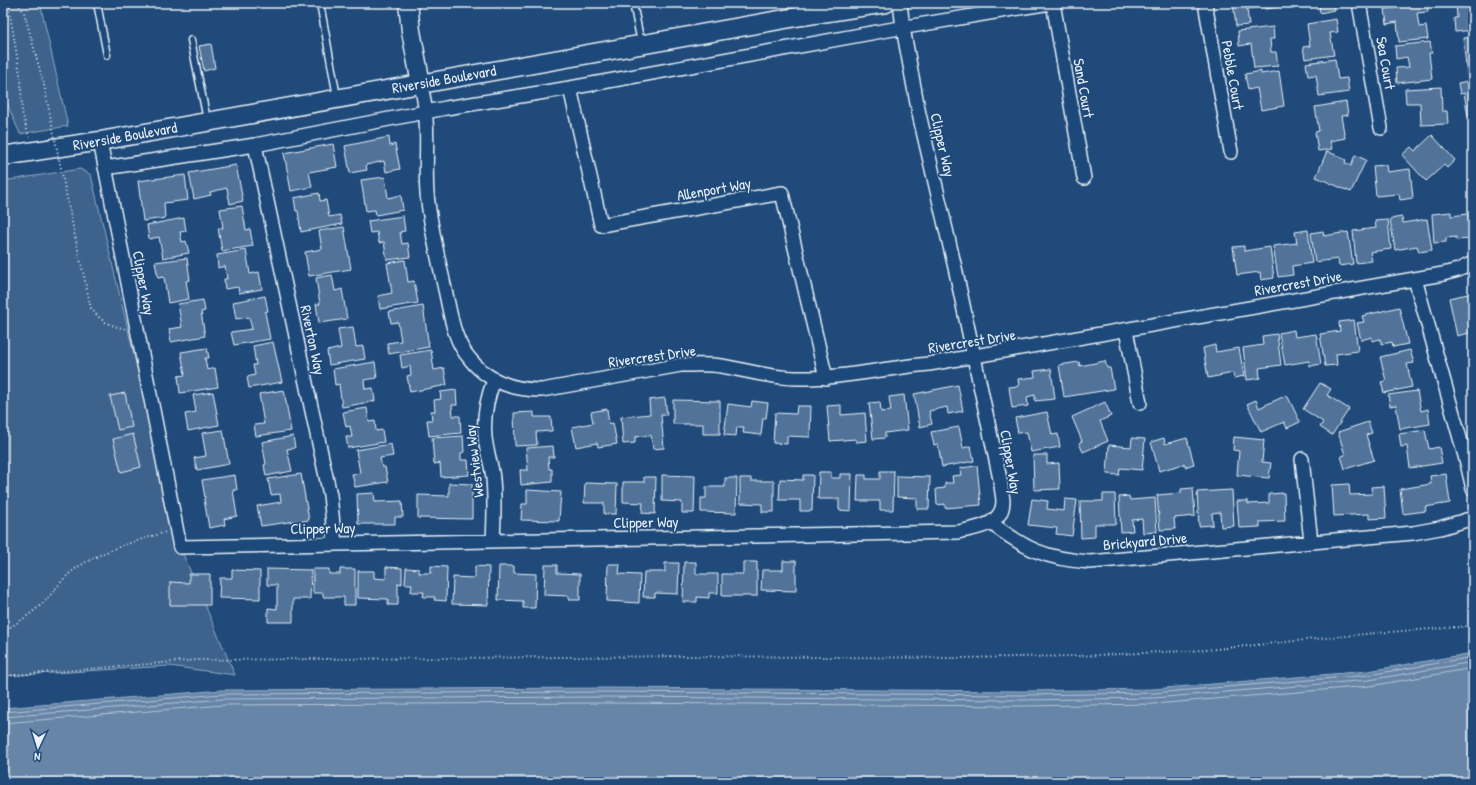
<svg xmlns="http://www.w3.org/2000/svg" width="1476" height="785" viewBox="0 0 1476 785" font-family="'Patrick Hand',sans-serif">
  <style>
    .green { fill: #3c628c; stroke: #92aac2 }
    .water { fill: #6685a7; stroke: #9ab0c7 }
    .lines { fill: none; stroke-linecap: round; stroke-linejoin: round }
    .shore { stroke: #b4c6d8; stroke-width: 1 }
    .building { fill: #517399; stroke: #e8f1f8 }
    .lane-casing { stroke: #e8f1f8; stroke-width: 9 }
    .street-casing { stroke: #e8f1f8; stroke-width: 16 }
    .secondary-casing { stroke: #e8f1f8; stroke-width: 21 }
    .path { stroke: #e8f1f8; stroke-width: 2; stroke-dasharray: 1 3; stroke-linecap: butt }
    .lane { stroke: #1f4a7a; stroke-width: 6 }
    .street { stroke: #1f4a7a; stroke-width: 13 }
    .secondary { stroke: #1f4a7a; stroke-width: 18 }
    .path-bridge { stroke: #e8f1f8; stroke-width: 2; stroke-dasharray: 1 3; stroke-linecap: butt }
    .labels { text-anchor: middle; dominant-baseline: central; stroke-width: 3.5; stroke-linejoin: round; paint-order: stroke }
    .street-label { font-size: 15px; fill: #e8f1f8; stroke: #1f4a7a }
  </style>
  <rect width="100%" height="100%" fill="#1f4a7a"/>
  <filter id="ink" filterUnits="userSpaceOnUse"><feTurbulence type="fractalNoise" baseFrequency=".025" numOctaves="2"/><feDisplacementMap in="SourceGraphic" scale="8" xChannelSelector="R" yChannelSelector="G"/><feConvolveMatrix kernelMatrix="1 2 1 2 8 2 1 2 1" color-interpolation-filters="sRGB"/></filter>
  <g filter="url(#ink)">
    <!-- green -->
    <path class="green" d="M3,3H40L68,126L20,134L3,94Z
      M80,169L91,175L180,547L235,675L169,666L3,676V464L6,463L7,236L3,214V181Z"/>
    <!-- water -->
    <path class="water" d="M1473,653V782H3V708L222,690L607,688L1023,691L1153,689L1368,671Z"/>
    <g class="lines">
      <!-- shore -->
      <path class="shore" d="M3,712L222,694L607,692L1022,695L1154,693L1369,675L1473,657
        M3,717L223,699L607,697L1022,700L1154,698L1369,680L1473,662
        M3,723L223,705L607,703L1022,706L1154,704L1370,686L1473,668"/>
    </g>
    <!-- building -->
    <path class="building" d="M1233,3H1280V7L1265,9L1264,7L1247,9L1249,25L1236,26Z
      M1285,3H1304L1285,6Z
      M1319,3H1333L1334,10L1320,13Z
      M1408,3H1427L1428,12L1417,13L1419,27L1426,26L1428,39L1399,42L1397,22L1387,24L1385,9L1409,6Z
      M1456,3H1473V30L1455,32L1454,18H1457Z
      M1336,19L1338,32L1330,33L1334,55L1305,59L1303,47L1310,46L1307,24Z
      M1273,27L1274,39H1270L1271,52H1276L1278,66L1254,68L1251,44L1239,46L1238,31Z
      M1473,37V74L1467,75L1463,38Z
      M1430,42L1432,53H1429L1432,79L1397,83L1396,68L1409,67L1407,57L1396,59L1395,46Z
      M211,44L215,68L204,71L199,46Z
      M1335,59L1338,79L1347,78L1349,92L1319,96L1316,75L1308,76L1306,63Z
      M1261,71V74L1279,71L1284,106L1261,110L1257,88L1248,90L1245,74Z
      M1473,80V116H1468L1464,93L1460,94L1458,83Z
      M1441,87L1442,111H1447L1448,124L1421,125L1420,103H1406L1405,89Z
      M1346,102L1348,115L1341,116L1345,138L1330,141L1332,149L1318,151L1315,132L1319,131L1315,107Z
      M1432,135L1455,160L1447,168L1444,165L1426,181L1402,155L1411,147L1415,151Z
      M389,137L390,146L395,144L400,169L386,172L384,161L366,165L367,170L350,173L345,146Z
      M333,144L337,167L309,172L312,187L291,191L284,153Z
      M1327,151L1346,160L1345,163L1351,166L1355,155L1366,160L1351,192L1316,177Z
      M236,165L243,201L230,204L227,188L210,192L211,195L194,199L189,173Z
      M1386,165L1387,172L1410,169L1413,198L1400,200L1399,194L1376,196L1373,166Z
      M185,175L188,200L164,203L165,218L143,221L138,181Z
      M385,177L388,198L401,195L403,210L376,215L375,210L366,211L361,180Z
      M319,193L320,201L326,200L329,217L340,215L342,224L301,232L298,211H296L294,198Z
      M242,206L246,230L250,229L253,246L222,251L218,228H223L220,209Z
      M1451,212V216L1468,214L1470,239L1456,240V237L1446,238V242L1434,243L1432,214Z
      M403,216L405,231L400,232L402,244L408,243L410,257L387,260L384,242L379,243L377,232L370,233L368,221Z
      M1402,217L1403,223L1427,219L1432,250L1419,252L1417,246L1395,250L1390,219Z
      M184,218L186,231L180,232L182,242L186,241L189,253L163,258L159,237L149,239L147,225Z
      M1388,220L1391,249L1370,252L1372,261L1356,263L1353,231L1376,228L1375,221Z
      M344,227L351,269L309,276L305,252L322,249L319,231Z
      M1308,230L1312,263L1292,266L1293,275L1278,277L1273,246L1297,243L1295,232Z
      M1323,231L1324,236L1348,232L1353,264L1339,266L1338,259L1315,262L1311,233Z
      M1244,246V251L1270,247L1274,278L1261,280L1260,272L1237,275L1233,247Z
      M246,250L250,274L259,272L262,289L239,293L238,287L225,289L224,279H227L225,266L218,268L217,255Z
      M187,258L190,280L186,281L189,299L168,303L164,277L158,278L155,262Z
      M405,260L408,282L414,281L418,303L380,309L378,296L392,293L387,263Z
      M332,275L335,291L342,289L347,319L319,323L316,304H320L316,278Z
      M1473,293V332L1457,336L1449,298Z
      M265,296L268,311L265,312L270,339L234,345L231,332L252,329L249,317L236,319L233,302Z
      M203,300L205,311L201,312L205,336L171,342L169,329L182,327L178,304Z
      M423,306L429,347L389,354L387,343L401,341L398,322L391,323L389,312Z
      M1399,307L1408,344L1393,347L1392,342L1382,344L1380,339L1372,341V337L1361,340L1357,323L1364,322L1362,316Z
      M1354,320L1358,351L1336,354L1337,365L1325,366L1320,334L1340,331L1339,322Z
      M353,327L356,347L363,346L365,359L329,365L327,351L341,348L338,329Z
      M1294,330L1295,337L1316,334L1321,364L1310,366L1309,361L1285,365L1279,333Z
      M1277,334L1281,365L1259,368L1260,378L1247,380L1243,348L1263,345L1262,336Z
      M273,342L282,382L249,388L247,377L255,375L253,365H256L253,346Z
      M1215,345L1216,352L1239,348L1244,376L1234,378L1233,373L1208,378L1203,348Z
      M207,348L209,358H205L207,370L215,368L218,387L180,393L178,376L185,375L181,352Z
      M431,350L434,370L444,368L447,385L410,392L407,376L411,375L410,366L402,368L400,355Z
      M1410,350L1414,363L1407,364L1412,387L1384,393L1381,382L1386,381L1380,357Z
      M1105,361L1107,368H1110L1114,389L1064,397L1059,365L1079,362L1080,366Z
      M375,362L377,378L364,380L365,389L373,388L375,401L342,407L339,384L335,385L333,369Z
      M1051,369L1055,399L1035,401V395L1027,397L1028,406L1012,408L1009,387L1019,386L1018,379L1035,377L1034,371Z
      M1320,383L1331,389L1327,395L1349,409L1332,435L1320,427L1323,422L1303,409Z
      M958,385L963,411L948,414L947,407L929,411L932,424L920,427L914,394Z
      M284,390L291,431L256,436L254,425L264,424L259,394Z
      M456,390L457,405H452L453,416H460L461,433L429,436L427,420H432L431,411H435L434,400L441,399L440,392Z
      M1417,391L1421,411L1428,409L1430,424L1400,429L1396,405L1390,406L1388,395Z
      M213,392L219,425L188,431L185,414L196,412L193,395Z
      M125,393L132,427L118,430L110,396Z
      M904,395L908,430L885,433V438L873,439L869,403L880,402L881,412L891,411L889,397Z
      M1287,395L1300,422L1287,428L1284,422L1261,432L1247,404L1256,400L1259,408Z
      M665,398L667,415H661L664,448L653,449L651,435L635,437V443L623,444L621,417L650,414L649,400Z
      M673,400L720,401V434H703V424H673Z
      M752,401L768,403L766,418H763L761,435L743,433L744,427H737L736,436L724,435L728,404L751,407Z
      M1105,402L1111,416L1100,421L1108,441L1083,452L1079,443L1082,441L1072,417Z
      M841,405V415L865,413L867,441L856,442V439L830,441L827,406Z
      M797,406H811L810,437L787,436V444L773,443L775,413L796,414Z
      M367,408L369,422L375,421L376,431L382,430L384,442L348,448L346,437H352L350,426L346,427L343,412Z
      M607,409L609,424L613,423L617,444L598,447L597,443L576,447L572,427L593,423L591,412Z
      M534,412V417H551L552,431L536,432L537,445L515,446L514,413Z
      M1047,412L1052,435L1058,434L1060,447L1031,452L1027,432L1018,433L1015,418Z
      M1368,422L1372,433L1366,435L1374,460L1345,469L1341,456L1345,455L1338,432Z
      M959,427L963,448L971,446L974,461L942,467L938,444L934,445L931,432Z
      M223,430L229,464L197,470L194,458L206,456L202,433Z
      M1425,430L1429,449L1439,447L1442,463L1410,468L1407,446L1401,447L1399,434Z
      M133,434L141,467L121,472L113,439Z
      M293,436L295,448L287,449L292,471L266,476L264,465L266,464L262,442Z
      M463,436L464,452L461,453V460H468L469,475L441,477L440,463L434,464L432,438Z
      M1234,437L1264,440L1262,462L1271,463L1269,478L1237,475L1239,451L1233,450Z
      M1132,438L1145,439L1142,470L1120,468L1119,475L1107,474L1109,445L1131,447Z
      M1164,438L1165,444L1187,438L1194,464L1185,467L1184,464L1159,471L1151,442Z
      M391,444L393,456L380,458L382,467H385L388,482L355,487L352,474L360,473L356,450Z
      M553,446L554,457H548L549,469H552V482L521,485L520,470H528L526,448Z
      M1033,455H1047V464L1059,463L1060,489L1034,490Z
      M977,466L981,505L945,508V504L937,505L936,489L945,488V483H953L952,476L961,475L960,468Z
      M880,471H894L893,510H880V501H857L858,475H866V479H880Z
      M819,472H831V478H840V474H852L851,511L839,510V499H818Z
      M301,474L309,520L296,522V521L261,526L257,506L281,502L280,494L271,495L268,479Z
      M1446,474L1450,503L1425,507L1426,511L1403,514L1400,489L1431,484L1430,476Z
      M235,475L237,490H233L237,516L224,519L225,525L209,528L204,499L205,498L202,480Z
      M662,475L695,476L694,513H682V502L662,501Z
      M803,475H813L812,511H800V500H779L780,479L803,480Z
      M897,476L930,477L929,509H917V498L897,497Z
      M644,477H656L655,514L642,513L643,503L623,502V482H644Z
      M725,478H737L736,513L701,512V498H706V487H725Z
      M740,478H751V481H774V512H762V504L740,503Z
      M449,483L472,484V519L418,518V495L449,496Z
      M585,483L617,484L616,514H604V503H584Z
      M1349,484L1350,495L1372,494L1371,487L1384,486L1386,518L1369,519V514L1334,516L1332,485Z
      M1193,488L1195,516L1174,518L1175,529L1160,530L1157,495L1181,493V489Z
      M527,490L561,492L559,521L521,520L522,504H527Z
      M1232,490L1234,526L1221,527L1220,512L1212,513L1213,525L1199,526L1197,492Z
      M374,493L375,502L402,501L403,517H395V524H358L357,494Z
      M1284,493L1285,521L1260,522V527L1239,528L1237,501H1248V504L1269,503V494Z
      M1103,494H1115L1116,524H1095V537L1081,538L1080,501H1103Z
      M1129,496L1130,500L1155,498L1157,532L1143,533L1142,519L1132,520L1133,531L1121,532L1119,497Z
      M1032,499L1048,501L1047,509L1064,511L1065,499L1077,500L1072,536L1056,534L1057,528L1028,525Z
      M783,561H796V591L761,590L762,570H783Z
      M684,562H696V574H718V593H709V598L697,597V602H683Z
      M743,562H757V596H722V574H743Z
      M665,563H679L678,594L655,593V597H643L644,572H665Z
      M608,564H620L619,574L640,575L639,603L607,601Z
      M545,565H557V573L580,574V600H569V596L544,595Z
      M431,566L447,567L446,601L434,600L435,597H423L424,592H411L412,584H405L406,568L419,569V573H431Z
      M475,566L489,567L488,605L452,604L453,577L475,578Z
      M499,566H514V573L536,574L535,608H523V601L498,600Z
      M386,567L402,568V584L398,583V605H388V599L358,598V571H374V578L386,579Z
      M267,569L311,570L310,599H293V622H268V608L277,609V585H267Z
      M313,569H329V574H340V569H355V605H344V597H323V593H313Z
      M232,570L260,571V599L219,598L220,578H232Z
      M189,574H210V605H170V582L189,583Z"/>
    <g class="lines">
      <!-- lane casing -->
      <g class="lane-casing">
        <path id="lane" d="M97,3L107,55
          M320,3L337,97
          M633,3L641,43
          M798,3L802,14
          M191,40L207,120"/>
      </g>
      <!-- street casing -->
      <g class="street-casing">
        <path id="street" d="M1053,3L1084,178
          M1205,3L1231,152
          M1359,3L1381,128
          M421,84C423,95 426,108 426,120C428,144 425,168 427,193C430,227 439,261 446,294C451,317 454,341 470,359C488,382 514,390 542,390L681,365C694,365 708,364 721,366C746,370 770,378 796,378C840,379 884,368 929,364L1443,274L1458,270L1473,263
          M570,88L601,225L782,193L826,378
          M100,141L180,547L958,532C975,528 1002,526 1003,502C1003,496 1001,490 1001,484L956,272L919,114L903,28L900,3
          M255,145L330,495L335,544
          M105,168L255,145L446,108L570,88L882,31L1050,3
          M1415,279L1467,463L1473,489
          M1126,330L1140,403
          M1302,459L1311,542
          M991,523C1026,549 1045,559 1090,562L1413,533L1440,528L1473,518
          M493,541C494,520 495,500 493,479C492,465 486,451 485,437C483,417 487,398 494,380"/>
      </g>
      <!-- secondary casing -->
      <g class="secondary-casing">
        <path id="secondary" d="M408,3L411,31L421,84
          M3,156L100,141L802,16L886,3"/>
      </g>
      <!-- path -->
      <path class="path" d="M11,3L9,8L21,80L22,112L29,137
        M17,3L24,12L44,85
        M71,218L91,308C103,323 107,324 125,329
        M3,631C17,624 29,615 41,605C53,594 61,579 75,569C101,551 135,541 166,532
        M3,676L198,660L692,656L959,658L1077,656L1206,650L1375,633L1473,626"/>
      <!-- lane -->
      <use href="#lane" class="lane"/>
      <!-- street -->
      <use href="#street" class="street"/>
      <!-- secondary -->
      <use href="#secondary" class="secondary"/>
      <!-- path-bridge -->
      <path class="path-bridge" d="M44,85L71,218"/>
    </g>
  </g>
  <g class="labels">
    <!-- street labels -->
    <g class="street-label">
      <text transform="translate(1386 63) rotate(80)">Sea Court</text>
      <text transform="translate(1233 75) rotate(80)">Pebble Court</text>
      <text transform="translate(444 79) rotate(-10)">Riverside Boulevard</text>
      <text transform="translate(1084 88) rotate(80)">Sand Court</text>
      <text transform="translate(125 136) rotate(-10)">Riverside Boulevard</text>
      <text transform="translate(943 145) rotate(77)">Clipper Way</text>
      <text transform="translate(714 189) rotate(-10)">Allenport Way</text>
      <text transform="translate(144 283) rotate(79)">Clipper Way</text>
      <text transform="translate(1298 283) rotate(-10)">Rivercrest Drive</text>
      <text transform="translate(313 340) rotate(78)">Riverton Way</text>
      <text transform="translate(972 341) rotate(-9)">Rivercrest Drive</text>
      <text transform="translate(652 356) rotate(-8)">Rivercrest Drive</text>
      <text transform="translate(474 461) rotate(-97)">Westview Way</text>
      <text transform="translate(1011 462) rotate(80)">Clipper Way</text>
      <text transform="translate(646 522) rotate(-1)">Clipper Way</text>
      <text transform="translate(323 528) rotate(-1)">Clipper Way</text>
      <text transform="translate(1145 541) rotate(-5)">Brickyard Drive</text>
    </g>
  </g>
  <!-- margin -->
  <rect width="1476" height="785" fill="none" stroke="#1f4a7a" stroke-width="16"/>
  <rect x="8" y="8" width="1460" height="769" fill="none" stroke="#e8f1f8" stroke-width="1.5" filter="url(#ink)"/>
  <!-- north arrow -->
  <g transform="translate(38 747) rotate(184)" stroke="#1f4a7a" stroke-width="3" paint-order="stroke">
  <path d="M0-3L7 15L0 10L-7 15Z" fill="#e8f1f8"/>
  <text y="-6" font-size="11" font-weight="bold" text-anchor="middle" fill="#e8f1f8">N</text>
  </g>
</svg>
